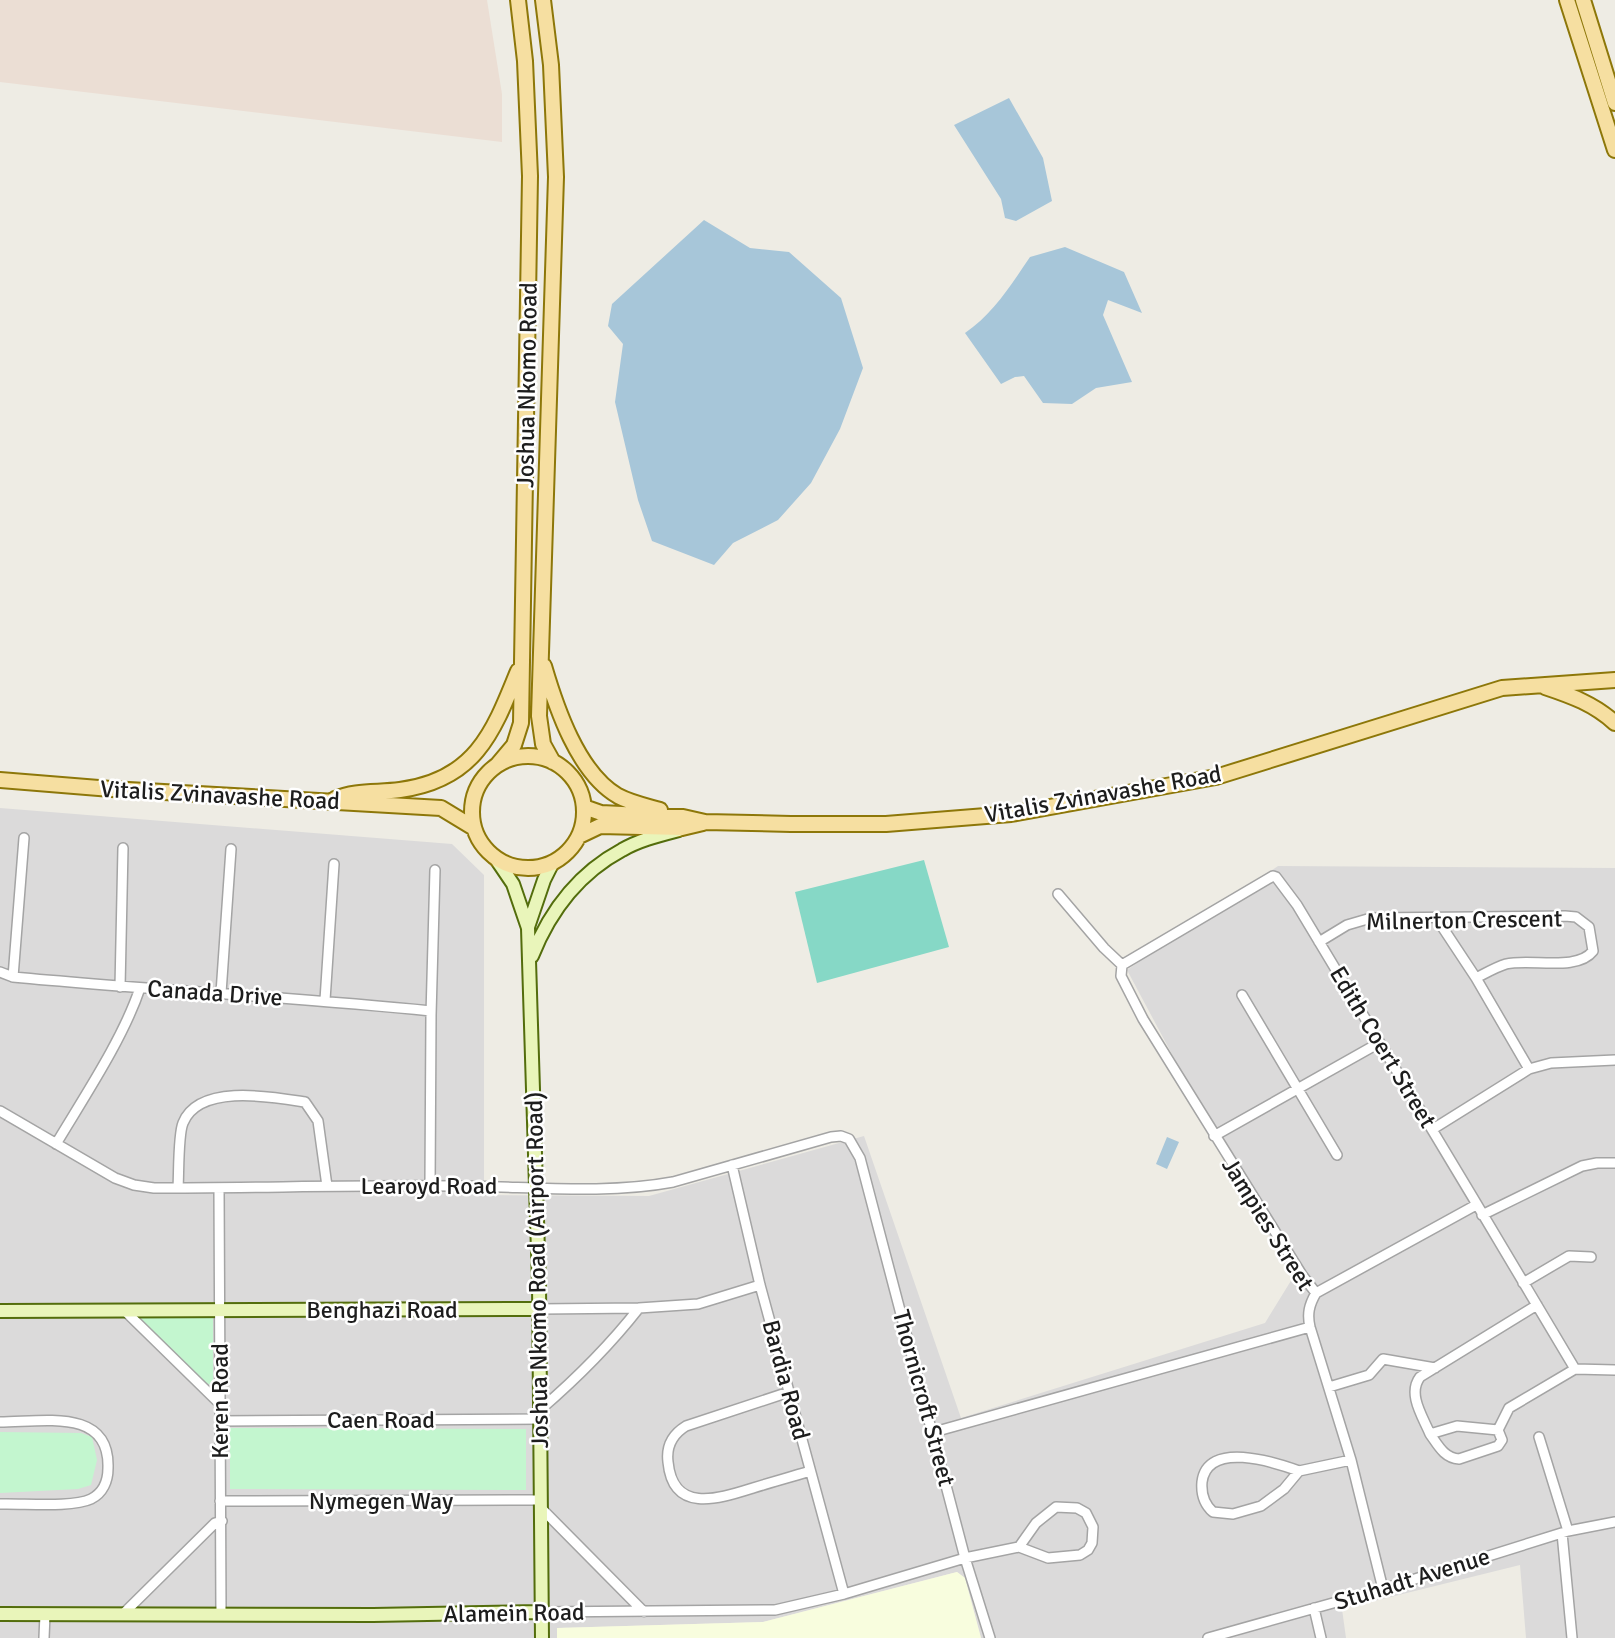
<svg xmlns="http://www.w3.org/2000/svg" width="1615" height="1638" viewBox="0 0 1615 1638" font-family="Signika,sans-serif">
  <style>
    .residential { fill: #dbdada }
    .education { fill: #f8fdde }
    .military { fill: #ebded4 }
    .park { fill: #c3f6cf }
    .pitch { fill: #86d8c6 }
    .water { fill: #a7c6d9 }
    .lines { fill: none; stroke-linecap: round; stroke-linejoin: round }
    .street-casing { stroke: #a4a4a4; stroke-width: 12 }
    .secondary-casing { stroke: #536d0c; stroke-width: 16 }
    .primary-casing { stroke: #8d7709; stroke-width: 18 }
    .street { stroke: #fff; stroke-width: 9 }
    .secondary { stroke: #e9f5ba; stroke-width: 12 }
    .primary { stroke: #f6dfa1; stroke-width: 14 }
    .labels { text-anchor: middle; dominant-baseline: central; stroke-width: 5; stroke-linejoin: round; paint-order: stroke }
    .street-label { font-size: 24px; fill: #1d1d1d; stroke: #fff }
  </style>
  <rect width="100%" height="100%" fill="#eeece4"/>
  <!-- residential -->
  <path class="residential" d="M0,808L452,844L484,875V1195L649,1196L864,1136L961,1418L1265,1323L1292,1279L1127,970L1278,866L1615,868V1638H1526L1520,1565L1342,1609L1346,1638H981L965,1578L957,1572L763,1622L558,1628L557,1638H0Z"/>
  <!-- education -->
  <path class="education" d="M957,1572L965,1578L981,1638H557V1628L763,1622Z"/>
  <!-- military -->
  <path class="military" d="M0,0H487L502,94V142L0,82Z"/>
  <!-- park -->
  <path class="park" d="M137,1315L213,1316V1380L211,1385L204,1382Z
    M230,1428L526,1429V1490L230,1489Z
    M0,1432L81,1433L92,1437L97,1460L91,1485L78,1489L0,1493Z"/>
  <!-- pitch -->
  <path class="pitch" d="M924,860L949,947L817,983L795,892Z"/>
  <!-- water -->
  <path class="water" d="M1009,98L1043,158L1052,201L1016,221L1005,218L1001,199L954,125Z
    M704,220L750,248L789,252L841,298L863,368L840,429L811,483L778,520L733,543L714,565L652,541L638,500L615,402L623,344L608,326L612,304Z
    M1065,247L1124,272L1142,313L1108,300L1103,315L1132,382L1096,388L1072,404L1043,403L1024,376L1015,377L1001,384L965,333C993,314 1011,285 1030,257Z
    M1167,1137L1179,1142L1167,1169L1156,1164Z"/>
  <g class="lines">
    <!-- street casing -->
    <g class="street-casing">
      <path id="street" d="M1058,894L1104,948L1122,965
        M1437,919L1476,978L1529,1069
        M1319,942L1347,925L1371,918L1565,916L1576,917L1589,927L1593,951C1577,972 1530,958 1506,964C1496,967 1486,973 1476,978
        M0,972L13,977C152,990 291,997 431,1011
        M13,977L24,838
        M120,987L123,848
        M221,993L231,849
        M1242,995L1337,1155
        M325,1000L334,864
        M0,1111L115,1178L134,1185L154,1188C254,1188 354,1185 454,1186C526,1186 603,1195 673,1182L831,1137L841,1136L849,1139L860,1158L965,1558L990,1638
        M1433,1129L1529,1069L1551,1063L1615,1060
        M1214,1136L1379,1043
        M56,1144C84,1097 123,1039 140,988
        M732,1165L760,1285L844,1594
        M430,1186L431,1015L435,870
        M178,1188C179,1173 178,1135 183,1123C199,1083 273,1097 305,1102L318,1121L327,1186
        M219,1188L221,1614
        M1482,1215L1582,1166L1597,1163H1615
        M1523,1283L1569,1256L1591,1257
        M1316,1293L1476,1205
        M1537,1305L1420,1377C1407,1394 1423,1417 1430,1434L1457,1426L1498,1430L1509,1408L1575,1369L1615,1370
        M540,1309L639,1308L698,1304L760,1285
        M125,1311L219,1403
        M1329,1387L1369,1375L1383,1359L1435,1368
        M789,1392L686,1426C673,1434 666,1446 668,1462C673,1514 718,1499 753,1488C772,1482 791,1477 810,1471
        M541,1409C577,1378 610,1345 639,1308
        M220,1421L541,1419
        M0,1422C42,1422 110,1407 108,1468C108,1481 103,1493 91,1499C72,1508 22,1503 0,1504
        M934,1432L1310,1327
        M1430,1434C1438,1445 1444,1458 1459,1459L1498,1446L1502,1440L1498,1430
        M1539,1437L1568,1531
        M1299,1471C1274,1462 1207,1440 1202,1482C1201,1494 1204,1504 1213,1512L1233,1514L1261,1506L1284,1489L1299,1471L1351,1460
        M220,1501L541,1500
        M540,1507L644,1612
        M1562,1533L1572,1638
        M1383,1589L1351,1460L1310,1327C1307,1314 1309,1305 1316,1293L1302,1275L1143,1019L1121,976L1122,965L1273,876L1276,877L1297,905C1390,1059 1483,1214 1575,1369
        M1314,1608L1321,1638
        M541,1612L775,1610L844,1594L965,1558L1019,1547L1048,1558L1080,1555L1088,1550L1092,1543L1093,1527L1086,1513L1077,1508L1056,1507L1036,1523L1019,1547
        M122,1615L215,1523L222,1521
        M44,1638L45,1614
        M1208,1638L1383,1589L1568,1531L1615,1522"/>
    </g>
    <!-- secondary casing -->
    <g class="secondary-casing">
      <path id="secondary" d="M494,856L513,884L528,928L539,1284L542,1638
        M528,927L544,880L553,862
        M532,956C550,911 579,873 622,850C639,840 660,835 679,830
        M0,1311L540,1309
        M0,1614L373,1615L541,1612"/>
    </g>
    <!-- primary casing -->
    <g class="primary-casing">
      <path id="primary" d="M543,0L551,65L556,177L539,716L543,744L553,762
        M1567,0L1615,150
        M1583,0L1615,103
        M544,666C556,707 578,773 618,796C631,803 646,806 660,810
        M1545,687C1572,696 1594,704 1615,723
        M472 812a56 56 0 1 1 112 0a56 56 0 1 1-112 0Z
        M498,764L514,745L521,723L530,176L525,61L518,0
        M0,780L111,789L441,808L474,828
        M335,799C355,790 378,793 400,790C475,780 493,733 518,671
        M584,807L601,813L683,817L705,822L791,824H886L1011,814L1216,777L1502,688L1615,680
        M579,836L600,826L682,828L703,823"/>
    </g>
    <!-- street -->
    <use href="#street" class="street"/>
    <!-- secondary -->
    <use href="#secondary" class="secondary"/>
    <!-- primary -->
    <use href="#primary" class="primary"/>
  </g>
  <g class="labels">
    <!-- street labels -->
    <g class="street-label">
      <text transform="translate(527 385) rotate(-89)">Joshua Nkomo Road</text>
      <text transform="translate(1103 794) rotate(-10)">Vitalis Zvinavashe Road</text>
      <text transform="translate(220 795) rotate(3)">Vitalis Zvinavashe Road</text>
      <text transform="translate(1464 920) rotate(-1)">Milnerton Crescent</text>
      <text transform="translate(215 993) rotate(4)">Canada Drive</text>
      <text transform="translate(1383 1047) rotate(59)">Edith Coert Street</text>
      <text x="429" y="1186">Learoyd Road</text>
      <text transform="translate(1268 1224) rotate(58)">Jampies Street</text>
      <text transform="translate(537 1270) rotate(-91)">Joshua Nkomo Road (Airport Road)</text>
      <text x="382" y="1310">Benghazi Road</text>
      <text transform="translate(786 1380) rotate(75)">Bardia Road</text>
      <text transform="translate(924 1398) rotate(75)">Thornicroft Street</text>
      <text transform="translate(220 1401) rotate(-90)">Keren Road</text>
      <text x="381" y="1420">Caen Road</text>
      <text x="381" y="1501">Nymegen Way</text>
      <text transform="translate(1412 1579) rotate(-17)">Stuhadt Avenue</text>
      <text transform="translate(514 1613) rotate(-1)">Alamein Road</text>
    </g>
  </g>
</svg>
